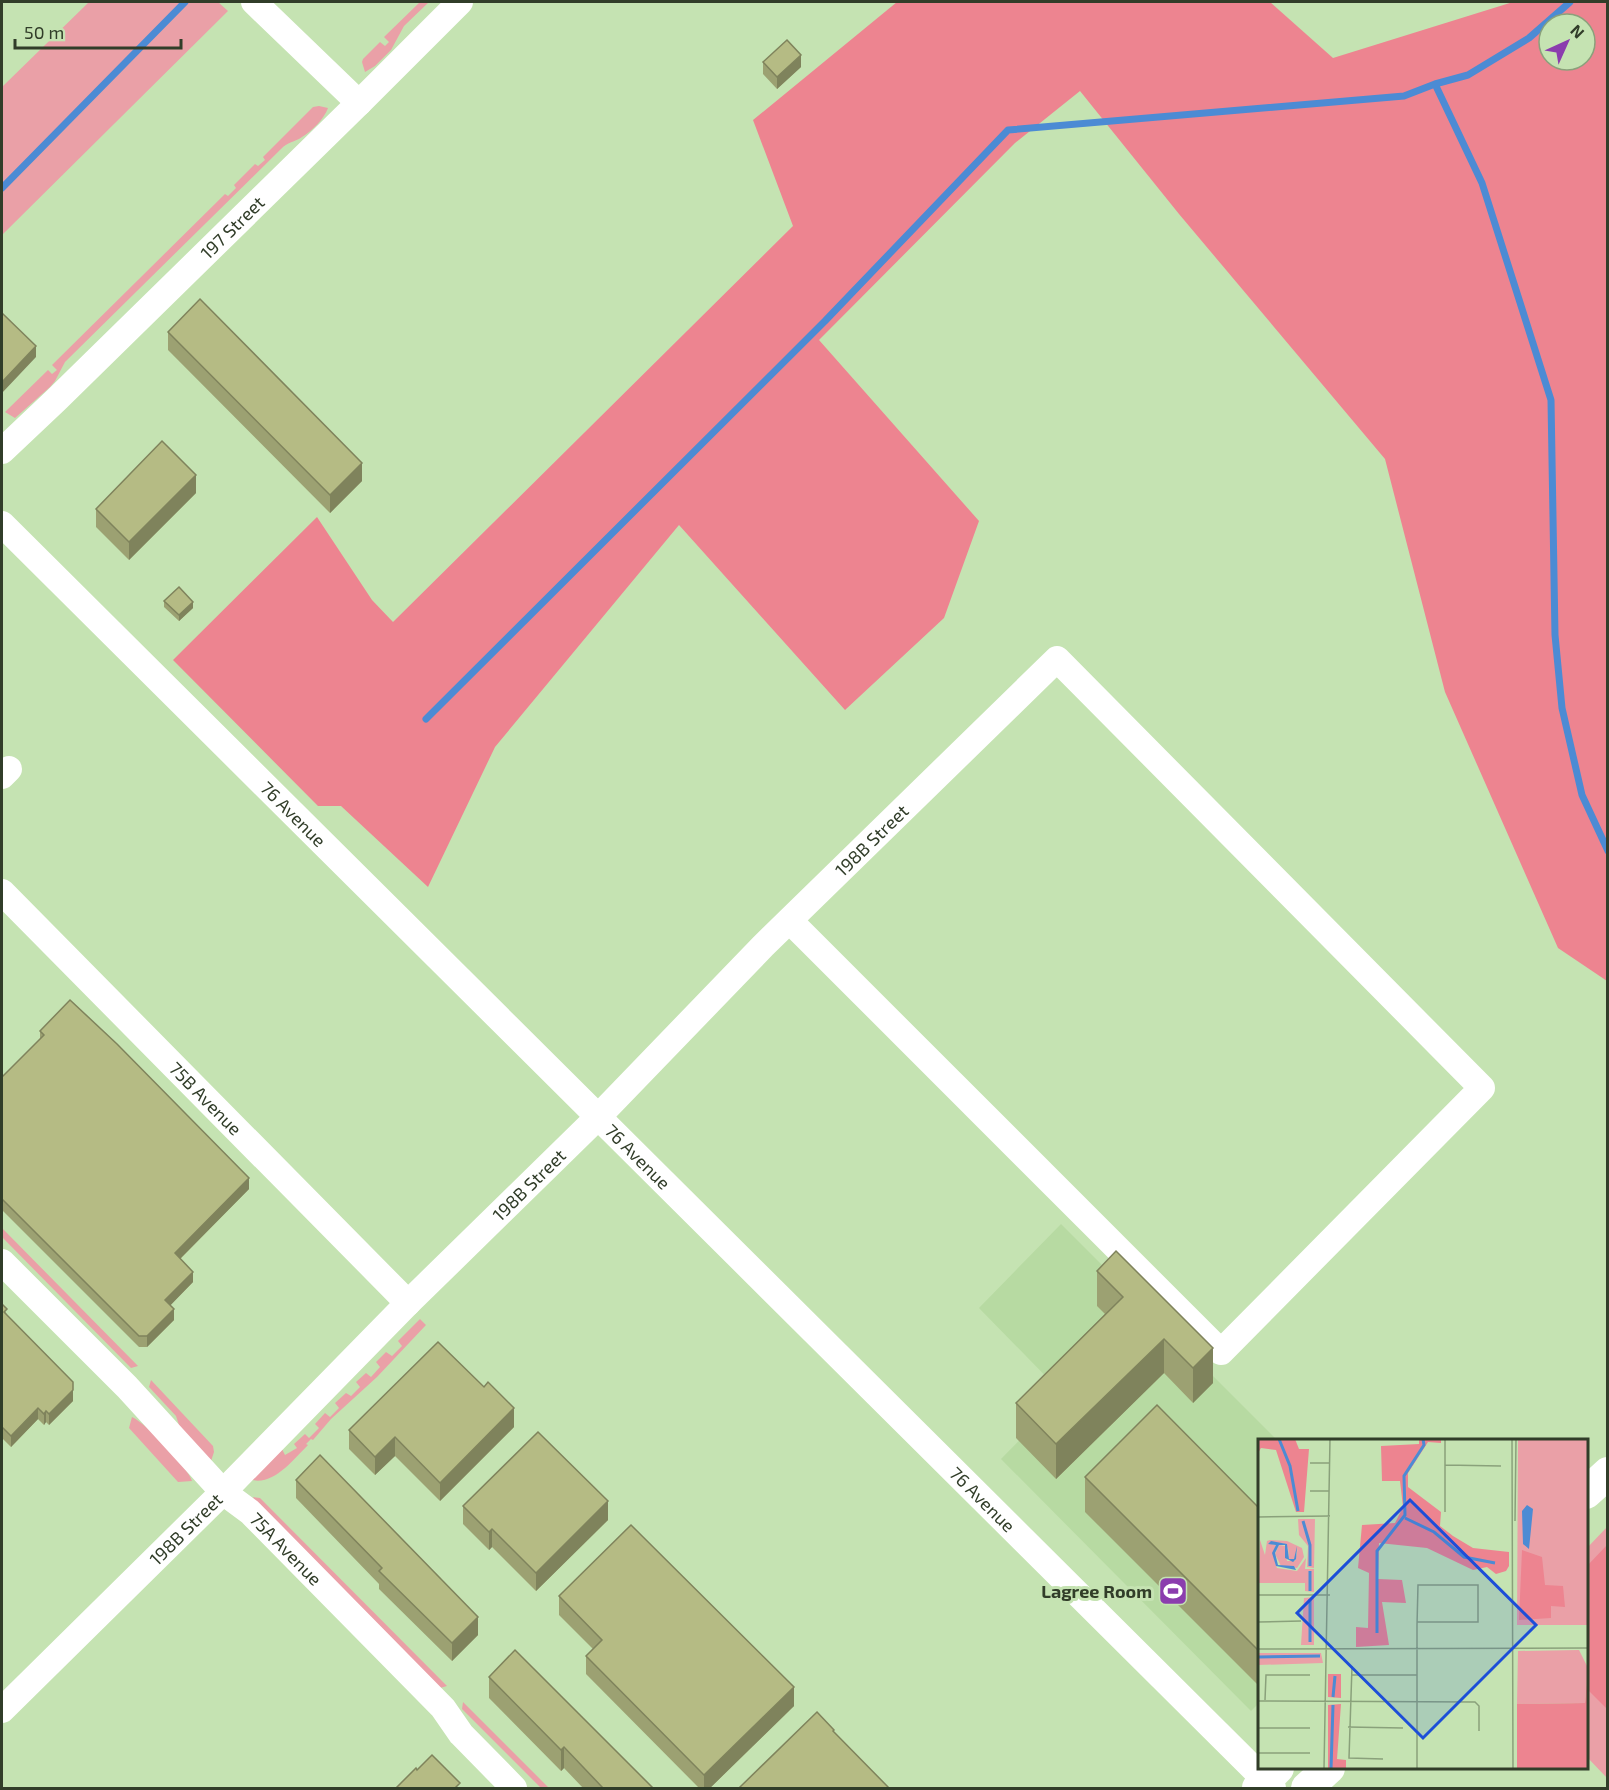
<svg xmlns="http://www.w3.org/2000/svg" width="1609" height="1790" viewBox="0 0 1609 1790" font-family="'Exo 2',sans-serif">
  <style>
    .built { fill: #b7daa2 }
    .green { fill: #eaa0a7 }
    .forest { fill: #ed8490; fill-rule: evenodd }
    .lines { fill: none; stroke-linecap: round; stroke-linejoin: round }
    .stream { stroke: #4c8bd4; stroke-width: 7 }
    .minor { stroke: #fff; stroke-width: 26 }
    .major { stroke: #fff; stroke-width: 32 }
    .wall { fill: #9ca172 }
    .shaded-wall { fill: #7f835c }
    .building { fill: #b5bb84; stroke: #7f835c; stroke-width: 1.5 }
    .labels { text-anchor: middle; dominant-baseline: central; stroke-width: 6; stroke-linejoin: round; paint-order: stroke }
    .street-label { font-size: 18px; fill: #313d29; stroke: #c5e3b2 }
    .poi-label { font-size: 18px; font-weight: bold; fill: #313d29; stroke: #c5e3b2; text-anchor: end }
    .inset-river { fill: none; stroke: #4c8bd4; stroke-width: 3 }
    .inset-road { fill: none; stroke: #8aa17b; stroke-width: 1.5 }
    .view { fill: #1d4ed8; fill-opacity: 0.15; stroke: #1d4ed8; stroke-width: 3 }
    .inset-edge { fill: none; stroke: #313d29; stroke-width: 3 }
  </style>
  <rect width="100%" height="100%" fill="#c5e3b2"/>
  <!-- built -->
  <path class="built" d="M1061,1224L1277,1440H1260V1702L1251,1711L1001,1459L1064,1395L979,1308Z"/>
  <!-- green -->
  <path class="green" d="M89,2H218L228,11L2,235V87Z
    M420,2H429L404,26L391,50L375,66L365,72L362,62L363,59L380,42L385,46L389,42L384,37Z
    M319,106L328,108C324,119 312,131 302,137C295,142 287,142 281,149L65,362L55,381L50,387L15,418L5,412L48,370L52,374L57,370L52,365L225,194L228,196L236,188L234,185L255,164L258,166L265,160L263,157L313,107Z
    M2,1228L138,1366L131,1368L2,1237Z
    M420,1319L426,1325L377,1377L331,1419L313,1440L311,1439L306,1444L308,1445C293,1460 274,1485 252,1480L282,1449L285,1455L297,1448L294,1444L305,1434L309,1438L319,1428L315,1424L325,1413L330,1417L339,1408L335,1403L346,1393L351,1396L360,1387L356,1382L366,1373L371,1377L380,1367L376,1362L386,1352L392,1356L402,1346L398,1341Z
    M151,1380L213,1446L214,1452L211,1461L181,1431L176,1416L149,1387Z
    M132,1417C146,1423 188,1467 192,1481L178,1482L129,1428Z
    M253,1497L260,1498L447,1686L440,1688L256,1504Z
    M1607,1527V1778L1587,1757V1548Z
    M463,1702L549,1788H541L462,1709Z"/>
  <!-- forest -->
  <path class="forest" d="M897,2H1270L1333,58L1513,2H1607V981L1558,948L1445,692L1385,459L1179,214L1080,91L1015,143L819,340L979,521L944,618L845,710L679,525L495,747L428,887L341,806H318L173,660L317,517L372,600L393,622L793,226L753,120ZM1549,24H1585V60H1549Z
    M1607,1545V1709L1586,1688L1587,1566Z"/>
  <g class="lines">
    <!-- stream -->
    <path class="stream" d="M1435,84L1482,183L1551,400L1555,635L1562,708L1582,795L1608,851
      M2,188L185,2
      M426,719L825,321L1008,130L1404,96L1435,84L1468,75L1529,38L1570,2"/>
    <!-- minor -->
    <g class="minor">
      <path d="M254,2L359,103"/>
      <path id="s1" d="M2,451L56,400L359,103L460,2"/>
      <path id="s2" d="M2,524L1273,1788"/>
      <path d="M2,776L9,769"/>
      <path id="s3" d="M2,892L408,1303"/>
      <path id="s4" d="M2,1262L127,1387L223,1492L250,1512L443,1708L461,1734L514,1788"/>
      <path id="s5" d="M2,1710L223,1492L408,1303L597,1118L763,946L1057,659L1482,1088L1221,1352L790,921"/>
    </g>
    <!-- major -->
    <path class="major" d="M1586,1493L1608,1473
      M1258,1788L1278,1768
      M1307,1788L1329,1768"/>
  </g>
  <!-- wall -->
  <path class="wall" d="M763,62L801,67L777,89L763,74Z
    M168,332L362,481L330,513L168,350Z
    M196,493L129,560L96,527V509Z
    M164,601L193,608L179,621L164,607Z
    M40,1031L249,1189L180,1259L193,1282L170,1305L174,1320L147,1347H139L2,1210V1077L40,1040Z
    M1097,1271L1213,1383L1193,1403L1164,1373L1056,1479L1016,1438V1403L1105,1314L1097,1306Z
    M2,1304L7,1315L73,1401L49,1425L46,1422L44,1425L38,1419L11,1447L2,1438Z
    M514,1427L440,1501L395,1456L375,1475L349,1449V1430Z
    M1085,1477L1260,1509V1683L1258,1685L1085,1512Z
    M296,1480L478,1635L452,1661L379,1589V1584L296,1498Z
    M463,1506L608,1520L536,1591L492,1547L489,1550L463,1524Z
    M559,1596L794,1706L710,1788H699L586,1674V1656L593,1649L559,1615Z
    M489,1677L653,1788H583L564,1768L561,1771L489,1698Z"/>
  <!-- shaded-wall -->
  <path class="shaded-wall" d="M801,55V67L777,89V77Z
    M36,346V357L2,393V382Z
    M362,463V481L330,513V495Z
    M196,475V493L129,560V542Z
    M193,602V608L179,621V615Z
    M249,1178V1189L175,1264V1253Z
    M193,1272V1282L165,1311V1300Z
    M174,1309V1320L147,1347V1336Z
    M1164,1339V1373L1056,1479V1444Z
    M1213,1348V1383L1193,1403V1368Z
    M73,1382V1401L49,1425V1414Z
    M38,1408V1419L11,1447V1436Z
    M514,1408V1427L440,1501V1483Z
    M46,1411V1422L44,1425V1414Z
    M395,1437V1456L375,1475V1457Z
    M608,1501V1520L536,1591V1573Z
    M492,1529V1547L489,1550V1532Z
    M478,1617V1635L452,1661V1643Z
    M1260,1649V1683L1258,1685V1650Z
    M794,1687V1706L710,1788H704V1775Z
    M564,1747V1768L561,1771V1750Z"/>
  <!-- building -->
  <path class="building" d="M787,40L801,55L777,77L763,62Z
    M200,299L362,463L330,495L168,332Z
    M2,313L36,346L2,382Z
    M162,441L196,475L129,542L96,509Z
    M179,587L193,602L179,615L164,601Z
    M70,1000L117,1044L249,1178L175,1253L193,1272L165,1300L174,1309L147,1336H139L2,1199V1077L44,1035L40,1031Z
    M1116,1251L1213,1348L1193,1368L1164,1339L1056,1444L1016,1403L1123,1297L1097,1271Z
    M2,1304L7,1309L4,1312L73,1382V1390L49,1414L46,1411L44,1414L38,1408L11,1436L2,1427Z
    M438,1342L484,1387L488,1382L514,1408L440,1483L395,1437L375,1457L349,1430Z
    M1157,1405L1260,1509V1649L1258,1650L1085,1477Z
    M538,1432L608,1501L536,1573L492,1529L489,1532L463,1506Z
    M320,1455L478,1617L452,1643L379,1571L382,1568L296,1480Z
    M631,1525L794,1687L704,1775L586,1656L602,1640L559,1596Z
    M515,1650L653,1788H603L564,1747L561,1750L489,1677Z
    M817,1712L834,1730L833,1731L889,1788H739Z
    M432,1755L460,1783L455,1788H396L416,1768L417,1770Z"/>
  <!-- icons -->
  <defs>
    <g id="stadium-square" transform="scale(1.5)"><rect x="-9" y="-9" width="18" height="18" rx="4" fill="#8b3dae" stroke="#c5e3b2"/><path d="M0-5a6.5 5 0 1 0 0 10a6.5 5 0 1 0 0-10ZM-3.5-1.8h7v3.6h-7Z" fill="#fff"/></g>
  </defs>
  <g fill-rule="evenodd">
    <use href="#stadium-square" x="1173" y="1591"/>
  </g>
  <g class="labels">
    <!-- street labels -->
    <g class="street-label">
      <text stroke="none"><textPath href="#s1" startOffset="321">197 Street</textPath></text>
      <text stroke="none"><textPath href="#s2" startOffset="411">76 Avenue</textPath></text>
      <text stroke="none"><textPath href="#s5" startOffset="1230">198B Street</textPath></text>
      <text stroke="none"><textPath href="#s3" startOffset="290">75B Avenue</textPath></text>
      <text stroke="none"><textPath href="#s2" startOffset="897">76 Avenue</textPath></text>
      <text stroke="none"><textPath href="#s5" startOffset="744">198B Street</textPath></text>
      <text stroke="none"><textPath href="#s2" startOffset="1383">76 Avenue</textPath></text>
      <text stroke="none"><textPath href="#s5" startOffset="258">198B Street</textPath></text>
      <text stroke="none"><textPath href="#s4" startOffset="404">75A Avenue</textPath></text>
    </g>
    <!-- poi labels -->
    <g class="poi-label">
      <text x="1152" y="1591">Lagree Room</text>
    </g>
  </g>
  <!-- overview -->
  <g transform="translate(1258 1439)">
    <rect width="330" height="330" fill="#c5e3b2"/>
    <path d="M260,0H329L330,186H259ZM40,80H57L56,129L49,128L50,107L41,96ZM2,101L7,116L9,102L12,101L29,102L44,109L46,118L39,129L23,127L17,115L21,106L27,107L29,122H37L40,109L36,120H31L30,109L25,104H9L18,106L15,115L19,129L39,132L48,119L47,130H56V153L47,152V144H1ZM56,158V206H43L46,159ZM321,211L330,229L327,264L259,265L260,212ZM0,214H63L65,224L0,226Z" fill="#eaa0a7"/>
    <path d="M0,0H37L41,10H51L46,73H38L18,11L3,9L0,14ZM161,0H183V4L170,3L150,34V48L183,73L182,87L195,97L215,109L251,113V127L248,132L238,135L229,128L215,131L169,109L121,104L120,140L144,141L148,164L124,163L131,206L98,208V188L110,189L111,134L100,129L104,86L137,84L145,68L142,42H124L123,7L161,5ZM264,111L284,118L287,146L305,147L307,168L293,167V179L261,181ZM330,229V330H259V265L327,264ZM70,235H83V259L70,258ZM83,265L79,320L88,321V330H70V266Z" fill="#ed8490"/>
    <path d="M269,66L275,70L271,110L265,105L264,72ZM13,102L29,105L31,120H36L39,107L38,120L35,123L27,119V106H21L17,114L20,126L36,127L38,131L18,127L14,114L18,106L10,105Z" fill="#4c8bd4"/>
    <path class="inset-river" d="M21,0L32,27L40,72M147,79L176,93L206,118L237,124M45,82L52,106V127M52,132V152M52,160V203M119,194V112L147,76L146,37L166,6L165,0M0,218L62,217M75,258L77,237M73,330L75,266"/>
    <path class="inset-road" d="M187,0V73M254,0L255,330M52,24H72M187,26L243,27M52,52H71M0,78L72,77M257,82L258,0M0,156H72M0,183L43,182M0,210L330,209M94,227L91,319L125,320M94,236H159M7,261L8,236H52M0,262L217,263L221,267V292M90,288L145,289M0,289H52M0,314H52M66,330L72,0M159,330V186L160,146H220V183H159"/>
    <path class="view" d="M152,61L278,186L165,299L39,174Z"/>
    <rect width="330" height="330" class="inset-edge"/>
  </g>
  <!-- border -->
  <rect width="1609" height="1790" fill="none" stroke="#313d29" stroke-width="6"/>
  <!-- north arrow -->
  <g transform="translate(1567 42) rotate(45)"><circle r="28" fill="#c5e3b2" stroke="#8aa17b" stroke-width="1.5"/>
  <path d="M0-4.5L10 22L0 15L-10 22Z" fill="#8b3dae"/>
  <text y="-9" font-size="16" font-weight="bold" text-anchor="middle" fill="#313d29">N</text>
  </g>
  <!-- scale -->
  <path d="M15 39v9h166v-9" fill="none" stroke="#313d29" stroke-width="3"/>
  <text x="24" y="39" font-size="18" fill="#313d29" stroke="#c5e3b2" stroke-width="4.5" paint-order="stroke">50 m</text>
</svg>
